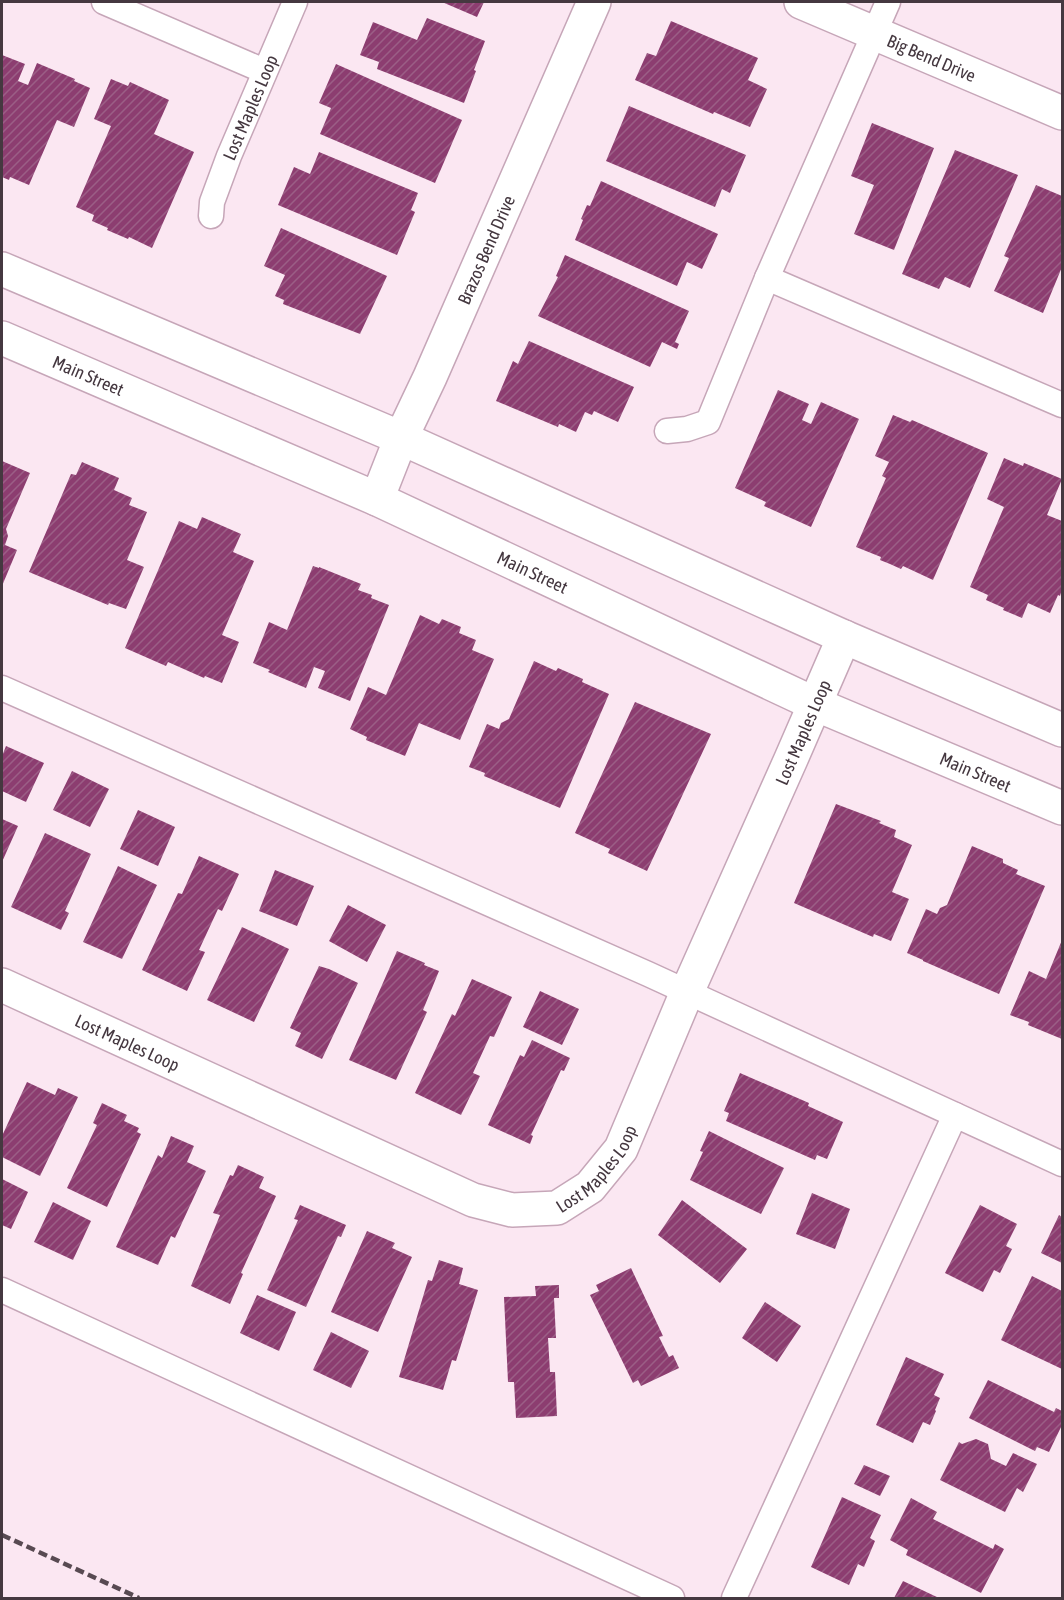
<svg xmlns="http://www.w3.org/2000/svg" width="1064" height="1600" viewBox="0 0 1064 1600" font-family="'Asap Condensed',sans-serif">
  <style>
    .building { fill: url(#building-hatch) }
    .lines { fill: none; stroke-linecap: round; stroke-linejoin: round }
    .service-casing { stroke: #c6a6b8; stroke-width: 27 }
    .minor-casing { stroke: #c6a6b8; stroke-width: 36 }
    .tertiary-casing { stroke: #c6a6b8; stroke-width: 36 }
    .service { stroke: #fff; stroke-width: 24 }
    .minor { stroke: #fff; stroke-width: 33 }
    .tertiary { stroke: #fff; stroke-width: 33 }
    .rail { stroke: #584a52; stroke-width: 4.5; stroke-dasharray: 9 4.5; stroke-linecap: butt }
    .labels { text-anchor: middle; dominant-baseline: central; stroke-width: 6; stroke-linejoin: round; paint-order: stroke }
    .street-label { font-size: 18px; fill: #453840; stroke: #fbfbfb }
  </style>
  <defs>
    <pattern id="building-hatch" width="6" height="6" patternUnits="userSpaceOnUse" patternTransform="scale(1.5)"><rect width="6" height="6" fill="#8c3d70"/><path d="M-1 1l2-2M0 6l6-6M5 7l2-2" fill="none" stroke="#9b5e86"/></pattern>
  </defs>
  <rect width="100%" height="100%" fill="#fbe7f2"/>
  <!-- building -->
  <path class="building" d="M442,2H484L477,17Z
    M427,18L485,41L474,70L476,71L464,103L377,69L379,62L360,55L373,22L417,40Z
    M671,21L758,58L748,80L767,89L750,127L714,112L713,114L635,80L647,53L656,56Z
    M2,55L25,64L18,81L28,85L37,63L75,79L74,81L90,88L74,127L57,120L29,185L10,177L9,180L2,177Z
    M336,64L462,120L435,183L320,134L331,108L319,103Z
    M111,79L128,86L130,82L169,100L154,134L194,152L152,248L129,237L128,239L107,230L108,228L92,221L94,215L76,207L111,126L94,119Z
    M629,106L746,155L730,193L722,189L715,207L606,161Z
    M872,123L934,148L894,250L854,234L874,185L851,176Z
    M955,150L1018,175L970,288L945,277L939,289L902,274Z
    M319,152L418,193L411,210L415,212L397,255L278,205L294,167L310,174Z
    M601,181L718,234L702,269L687,262L677,286L575,240L583,220L581,219L587,205L590,206Z
    M1036,185L1062,196V267L1043,313L994,291L1009,258L1004,256Z
    M281,228L387,276L360,334L283,304L284,300L275,296L285,275L264,266Z
    M565,255L689,311L675,342L679,344L677,349L662,342L650,367L538,316L558,277L556,276Z
    M529,341L634,387L618,422L594,411L592,415L585,412L576,432L559,424L558,427L496,401L513,361L518,364Z
    M778,390L809,404L802,420L811,424L821,402L859,419L811,527L764,506L766,502L735,488Z
    M893,415L910,422L912,420L988,453L933,580L903,566L901,569L890,564L880,560L881,557L856,547L886,478L882,476L889,462L875,456Z
    M1004,458L1023,466L1024,463L1062,479L1047,515L1062,521V589L1060,596L1058,595L1050,613L1028,603L1022,618L1003,610L1004,608L986,600L988,595L970,587L1004,507L987,499Z
    M2,461L30,473L6,529L8,536L5,545L17,550L2,586Z
    M82,462L119,478L114,490L132,498L129,505L147,512L127,560L144,567L126,609L109,603L108,605L29,572L71,474L76,475Z
    M202,517L241,534L233,552L254,561L222,635L239,642L222,683L205,676L204,678L168,662L166,666L125,648L179,521L197,529Z
    M313,566L319,568V567L361,584L358,590L372,595L371,598L389,605L350,701L318,688L325,671L314,667L306,688L268,672L270,670L253,663L269,622L287,630Z
    M420,615L439,624L442,619L461,627L459,633L476,640L472,650L494,659L460,740L419,723L405,756L366,740L367,737L350,729L368,687L386,695Z
    M534,661L556,671L558,668L583,679L582,682L609,694L560,808L484,776L485,773L469,767L487,724L499,729L501,723L509,719Z
    M635,702L711,734L647,871L608,853L610,849L575,833Z
    M6,746L44,763L26,802L2,791V756Z
    M72,771L109,789L90,827L53,810Z
    M836,804L881,821L879,823L896,830L894,837L912,845L892,892L909,899L891,941L874,934L873,937L794,903Z
    M138,810L175,827L158,866L120,849Z
    M2,819L18,826L2,862Z
    M45,833L91,854L65,911L69,913L61,930L11,907Z
    M972,846L1003,859V863L1018,870L1016,874L1045,886L999,994L923,961V960L907,953L926,909L937,914L940,908L947,905Z
    M199,856L239,874L222,911L218,909L199,950L205,952L187,991L142,970L178,893L182,894Z
    M118,866L157,885L122,959L83,942Z
    M275,870L314,886L297,926L259,911Z
    M348,905L386,925L367,962L329,941Z
    M242,927L289,949L254,1022L207,1000Z
    M1062,940V1039L1028,1025L1029,1022L1010,1015L1029,971L1046,979Z
    M397,951L425,963L424,965L439,971L423,1010L427,1012L396,1080L349,1060Z
    M319,966L329,969L358,983L322,1059L295,1046L301,1033L290,1028Z
    M472,979L512,997L494,1037L490,1036L473,1073L480,1076L461,1115L415,1093L452,1014L455,1016Z
    M540,991L579,1009L562,1045L523,1027Z
    M532,1040L570,1058L564,1071L561,1070L531,1135L533,1136L530,1144L488,1125L520,1055L524,1057Z
    M740,1073L809,1103L808,1106L843,1122L827,1159L817,1155L815,1160L726,1121L729,1113L724,1111Z
    M27,1082L55,1095L58,1088L78,1097L40,1176L2,1157V1136Z
    M102,1103L127,1115L124,1121L139,1128L137,1132L141,1134L107,1207L67,1188L97,1125L93,1123Z
    M709,1131L784,1168L761,1214L690,1180L703,1152L700,1151Z
    M171,1136L194,1146L187,1162L206,1171L175,1238L171,1236L158,1265L116,1247L158,1155L162,1158Z
    M238,1165L264,1177L259,1188L276,1196L241,1273L243,1274L230,1304L191,1286L220,1215L213,1213L230,1175L233,1176Z
    M2,1179L28,1192L11,1229L2,1225Z
    M812,1193L850,1209L835,1249L796,1234Z
    M682,1200L747,1249L720,1283L658,1235Z
    M53,1202L91,1221L73,1260L34,1242Z
    M300,1205L346,1225L341,1237L338,1236L306,1307L267,1290L298,1220L294,1219Z
    M980,1205L1017,1224L1006,1246L1012,1249L1000,1273L994,1270L983,1292L945,1273Z
    M1059,1215L1062,1217V1263L1041,1253Z
    M367,1231L395,1243L392,1248L412,1257L378,1332L331,1312Z
    M439,1260L463,1268L459,1284L478,1290L456,1361L452,1360L443,1390L399,1377L428,1280L432,1281Z
    M631,1268L663,1336L659,1337L669,1357L673,1355L679,1368L641,1386L638,1380L633,1383L590,1295L599,1291L596,1285Z
    M1032,1276L1062,1291V1369L1001,1340Z
    M559,1285V1298H554L556,1338H548L550,1372H555L557,1416L516,1418L514,1382H508L504,1297L536,1296L535,1286Z
    M257,1295L296,1312L279,1351L240,1333Z
    M765,1302L801,1326L777,1362L742,1338Z
    M331,1332L369,1351L351,1388L313,1370Z
    M906,1357L944,1374L934,1395L940,1398L935,1410L936,1411L930,1425L923,1422L913,1443L876,1425Z
    M988,1380L1054,1412L1056,1408L1062,1411V1425L1049,1452L1037,1447L1035,1451L969,1418Z
    M976,1439L988,1444L991,1459L1006,1466L1013,1453L1037,1464L1023,1492L1017,1488L1005,1512L940,1480L959,1442L962,1444Z
    M864,1465L890,1476L880,1496L854,1484Z
    M842,1497L881,1515L870,1538L875,1541L864,1567L858,1564L849,1585L811,1567Z
    M911,1498L937,1512L933,1519L993,1549L995,1544L1004,1549L981,1593L906,1555L908,1550L890,1540Z
    M903,1581L939,1598H894Z"/>
  <g class="lines">
    <!-- service casing -->
    <g class="service-casing">
      <g id="service">
        <path d="M104,2L264,71"/>
        <path id="s1" d="M211,216L212,202L229,156L295,2"/>
        <path d="M767,278L1062,405"/>
        <path d="M667,431L687,429L708,422L767,278L888,2"/>
        <path d="M2,688L648,974L1062,1164"/>
        <path d="M2,1290L672,1598"/>
        <path d="M734,1598L955,1115"/>
      </g>
    </g>
    <!-- minor casing -->
    <g class="minor-casing">
      <g id="minor">
        <path id="s2" d="M801,2L1062,113"/>
        <path id="s3" d="M377,499L401,438L430,377L594,2"/>
        <path id="s4" d="M2,985L473,1200L512,1210L557,1208L590,1187L621,1149L687,992L791,759L844,637"/>
      </g>
    </g>
    <!-- tertiary casing -->
    <g class="tertiary-casing">
      <g id="tertiary">
        <path d="M2,269L401,438L844,637L1062,730"/>
        <path id="s5" d="M2,338L377,499L815,704L1062,808"/>
      </g>
    </g>
    <!-- service -->
    <use href="#service" class="service"/>
    <!-- minor -->
    <use href="#minor" class="minor"/>
    <!-- tertiary -->
    <use href="#tertiary" class="tertiary"/>
    <!-- rail -->
    <path class="rail" d="M2,1535L139,1598"/>
  </g>
  <g class="labels">
    <!-- street labels -->
    <g class="street-label">
      <text stroke="none"><textPath href="#s2" startOffset="142">Big Bend Drive</textPath></text>
      <text stroke="none"><textPath href="#s1" startOffset="116">Lost Maples Loop</textPath></text>
      <text stroke="none"><textPath href="#s3" startOffset="272">Brazos Bend Drive</textPath></text>
      <text stroke="none"><textPath href="#s5" startOffset="94">Main Street</textPath></text>
      <text stroke="none"><textPath href="#s5" startOffset="580">Main Street</textPath></text>
      <text stroke="none"><textPath href="#s4" startOffset="1146">Lost Maples Loop</textPath></text>
      <text stroke="none"><textPath href="#s5" startOffset="1066">Main Street</textPath></text>
      <text stroke="none"><textPath href="#s4" startOffset="138">Lost Maples Loop</textPath></text>
      <text stroke="none"><textPath href="#s4" startOffset="660">Lost Maples Loop</textPath></text>
    </g>
  </g>
  <!-- border -->
  <rect width="1064" height="1600" fill="none" stroke="#453840" stroke-width="6"/>
</svg>
